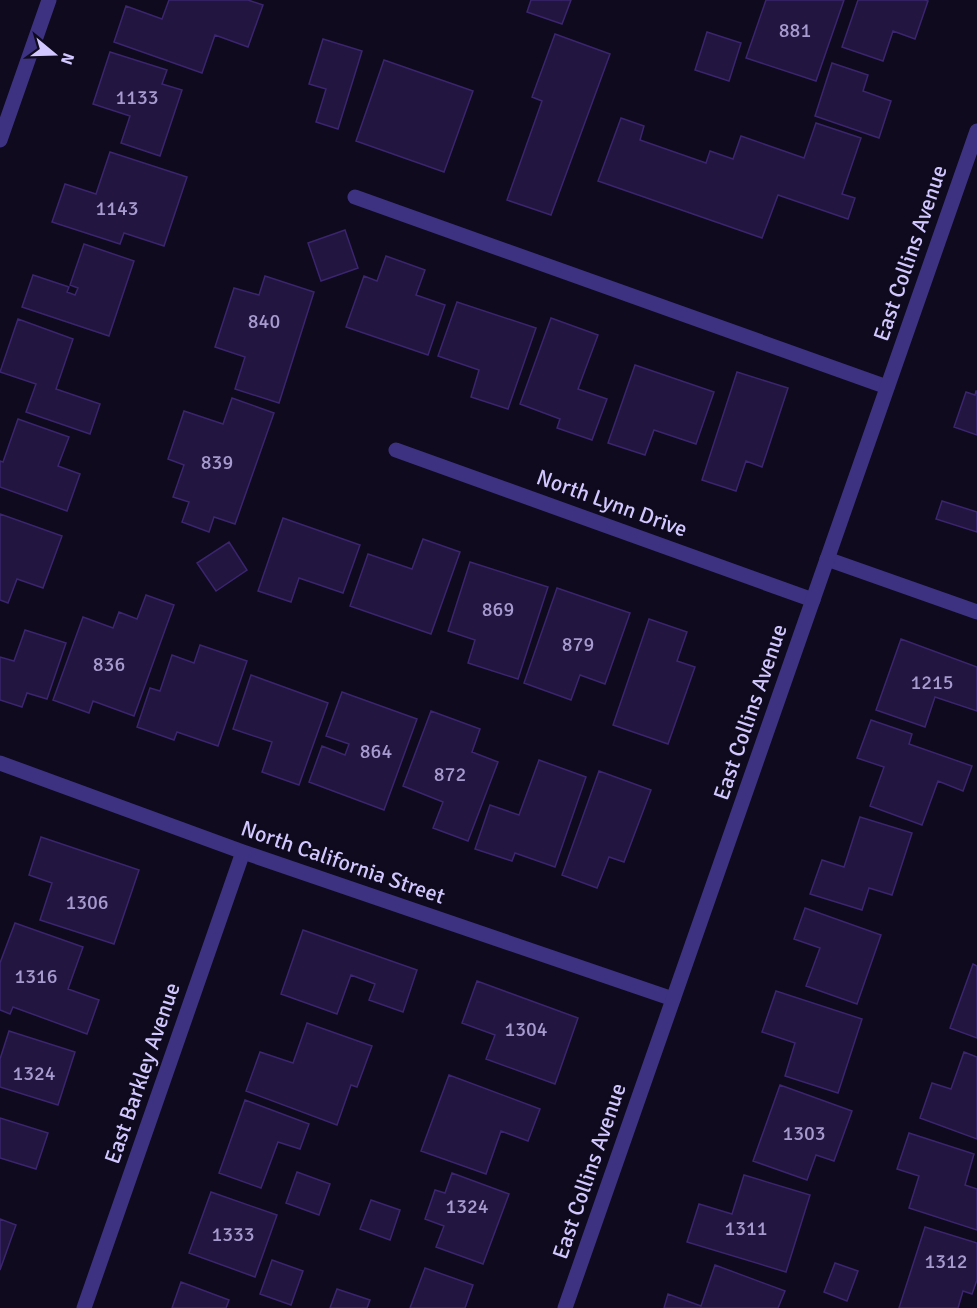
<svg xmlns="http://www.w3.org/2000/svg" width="977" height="1308" viewBox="0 0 977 1308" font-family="Signika,sans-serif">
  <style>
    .building { fill: #221540; stroke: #3a256e; stroke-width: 1.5 }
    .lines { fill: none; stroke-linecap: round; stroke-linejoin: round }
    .minor { stroke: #3c3281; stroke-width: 15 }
    .tertiary { stroke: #3c3281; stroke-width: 15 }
    .labels { text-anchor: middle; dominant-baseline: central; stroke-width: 4.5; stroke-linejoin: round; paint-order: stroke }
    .number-label { font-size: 20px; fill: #a79acf }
    .street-label { font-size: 22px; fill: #d3c7ff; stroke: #0f0a1e }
  </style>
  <rect width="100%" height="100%" fill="#0f0a1e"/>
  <!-- building -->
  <path class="building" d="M169,0H248L263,5L248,47L215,35L202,73L114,42L126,6L162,19Z
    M531,0H571L562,24L527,12Z
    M766,0H844L816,81L746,58Z
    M858,0H925L928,1L915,39L893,31L883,61L842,47Z
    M707,32L741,43L729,81L695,70Z
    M555,34L610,54L551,215L507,200L542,101L532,97Z
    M323,39L362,51L338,129L316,122L326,89L309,84Z
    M110,52L167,70L162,84L182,90L160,156L121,143L130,116L93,104Z
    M384,60L473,91L444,172L356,141Z
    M832,63L868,75L863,91L891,101L879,138L815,116Z
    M621,118L644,126L640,140L706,163L710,151L733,159L741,136L804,158L816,123L861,138L842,194L855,198L848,219L778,195L762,238L598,181Z
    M110,152L187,177L164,246L124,233L120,244L52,222L65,184L96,194Z
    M345,230L358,268L321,281L308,243Z
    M84,244L134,261L109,336L22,307L33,275L69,287L67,292L75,295L78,288L70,285Z
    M386,256L425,270L416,295L445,305L428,355L346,327L364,276L377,281Z
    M265,276L314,292L279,403L235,389L245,357L215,347L234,288L259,295Z
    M457,302L536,328L508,409L471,397L479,370L438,356Z
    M551,318L598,335L578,389L607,399L592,440L557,428L560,419L520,404Z
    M18,319L73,339L56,389L100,404L90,434L26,412L36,384L0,372Z
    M635,365L714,392L696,444L654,430L645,455L608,443Z
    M737,372L788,388L762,467L746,461L736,491L702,480Z
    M976,391H977V435L954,427L966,392L975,395Z
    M232,398L274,413L235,524L214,517L209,532L182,522L189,502L173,497L184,465L168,459L184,411L223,424Z
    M18,419L69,437L58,466L80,474L67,511L0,487V461L3,462Z
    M942,501L977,512V532L936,519Z
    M0,514L62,536L43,588L17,579L8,603L0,600Z
    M283,518L360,545L343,593L299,578L291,602L258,591Z
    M423,539L460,552L431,634L350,606L368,554L412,569Z
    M229,542L247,570L216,591L197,563Z
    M470,562L548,587L518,679L468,663L475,640L448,631Z
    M557,588L630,613L605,684L580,675L571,700L524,683Z
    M146,595L174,605L134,716L93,701L89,713L53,700L83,617L113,628L119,612L137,619Z
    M649,619L687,632L677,661L695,667L668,744L613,725Z
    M25,630L66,643L47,699L27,693L22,707L0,700V657L14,661Z
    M901,639L977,667V711L935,697L925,727L876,710Z
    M200,645L247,661L218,746L177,732L174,740L137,727L150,688L160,691L172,655L194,663Z
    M251,675L328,703L299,785L262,772L272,742L233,729Z
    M342,692L417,719L384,810L309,782L322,746L345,755L349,744L326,736Z
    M431,711L480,729L472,752L498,762L468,841L433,828L443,802L403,786Z
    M871,720L912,734L909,744L972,766L963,791L938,781L922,825L870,806L884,767L857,758Z
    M539,760L586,777L555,867L515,853L512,861L475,849L490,805L519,815Z
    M599,771L651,790L624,862L609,857L597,888L562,875Z
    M860,817L912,833L892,895L869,888L862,910L810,894L822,860L844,867Z
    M41,837L139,870L114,944L40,920L52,883L29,875Z
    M805,908L881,935L857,1004L806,986L820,948L794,939Z
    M15,923L83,947L68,989L99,1000L87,1034L13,1007L10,1014L0,1010V963Z
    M303,930L417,970L403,1012L369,1000L375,984L351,975L337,1014L281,994Z
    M973,964L977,966V1038L950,1028Z
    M477,981L578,1018L555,1084L486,1059L495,1035L462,1023Z
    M776,991L862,1019L838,1093L785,1076L795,1043L762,1032Z
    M307,1023L372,1046L357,1087L351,1085L337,1125L246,1091L260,1052L293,1063Z
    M9,1031L75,1052L58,1105L0,1087V1059Z
    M964,1052L977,1057V1139L920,1118L932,1083L951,1089Z
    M449,1075L540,1109L528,1141L501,1131L486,1174L421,1151Z
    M780,1085L852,1111L834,1161L816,1155L807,1180L753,1161Z
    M245,1100L309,1124L300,1149L278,1142L261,1188L219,1173Z
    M0,1118L48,1133L36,1169L0,1158Z
    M909,1133L974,1154L965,1185L977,1189V1230L909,1208L919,1176L897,1169Z
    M297,1172L330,1184L319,1215L286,1203Z
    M452,1173L509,1194L483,1264L436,1247L444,1226L425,1219L435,1190L445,1193Z
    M744,1175L810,1195L786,1272L687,1242L699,1204L732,1214Z
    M211,1192L277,1215L255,1277L189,1253Z
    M371,1200L400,1210L390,1240L360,1229Z
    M0,1219L16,1225L0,1270Z
    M925,1227L977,1243V1280L972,1294L963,1291L958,1308H899Z
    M272,1260L303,1271L291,1305L260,1294Z
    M835,1263L858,1271L847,1301L824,1292Z
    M715,1265L785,1291L778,1308H664L668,1294L701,1306Z
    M425,1268L473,1285L465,1308H410Z
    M181,1282L229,1300L226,1308H172Z
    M337,1289L370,1300L367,1308H330Z"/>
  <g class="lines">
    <!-- minor -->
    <path class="minor" d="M0,140L49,0
      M355,197L887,387
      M396,450L813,600
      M827,559L977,612
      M0,763L243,852L673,999
      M84,1308L243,852"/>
    <!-- tertiary -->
    <path class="tertiary" d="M565,1308L977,131"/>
  </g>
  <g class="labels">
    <!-- number labels -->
    <g class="number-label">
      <text x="795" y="30">881</text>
      <text x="137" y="97">1133</text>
      <text x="117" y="208">1143</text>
      <text x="264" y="321">840</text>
      <text x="217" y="462">839</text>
      <text x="498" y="609">869</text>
      <text x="578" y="644">879</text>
      <text x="109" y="664">836</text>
      <text x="932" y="682">1215</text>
      <text x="376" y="751">864</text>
      <text x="450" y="774">872</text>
      <text x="87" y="902">1306</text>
      <text x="36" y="976">1316</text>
      <text x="526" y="1029">1304</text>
      <text x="34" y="1073">1324</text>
      <text x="804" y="1133">1303</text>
      <text x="467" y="1206">1324</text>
      <text x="746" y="1228">1311</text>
      <text x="233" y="1234">1333</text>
      <text x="946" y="1261">1312</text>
    </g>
    <!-- street labels -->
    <g class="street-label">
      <text transform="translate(910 253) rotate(-71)">East Collins Avenue</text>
      <text transform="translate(612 503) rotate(20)">North Lynn Drive</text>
      <text transform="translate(750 712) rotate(-71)">East Collins Avenue</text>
      <text transform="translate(343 862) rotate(19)">North California Street</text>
      <text transform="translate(142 1073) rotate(-71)">East Barkley Avenue</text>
      <text transform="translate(589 1171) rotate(-71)">East Collins Avenue</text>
    </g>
  </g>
  <!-- north arrow -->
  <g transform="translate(54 54) rotate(109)" stroke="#0f0a1e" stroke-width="4.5" paint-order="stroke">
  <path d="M0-4.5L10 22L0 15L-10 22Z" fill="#d3c7ff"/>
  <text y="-9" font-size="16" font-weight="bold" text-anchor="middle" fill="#d3c7ff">N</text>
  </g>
</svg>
